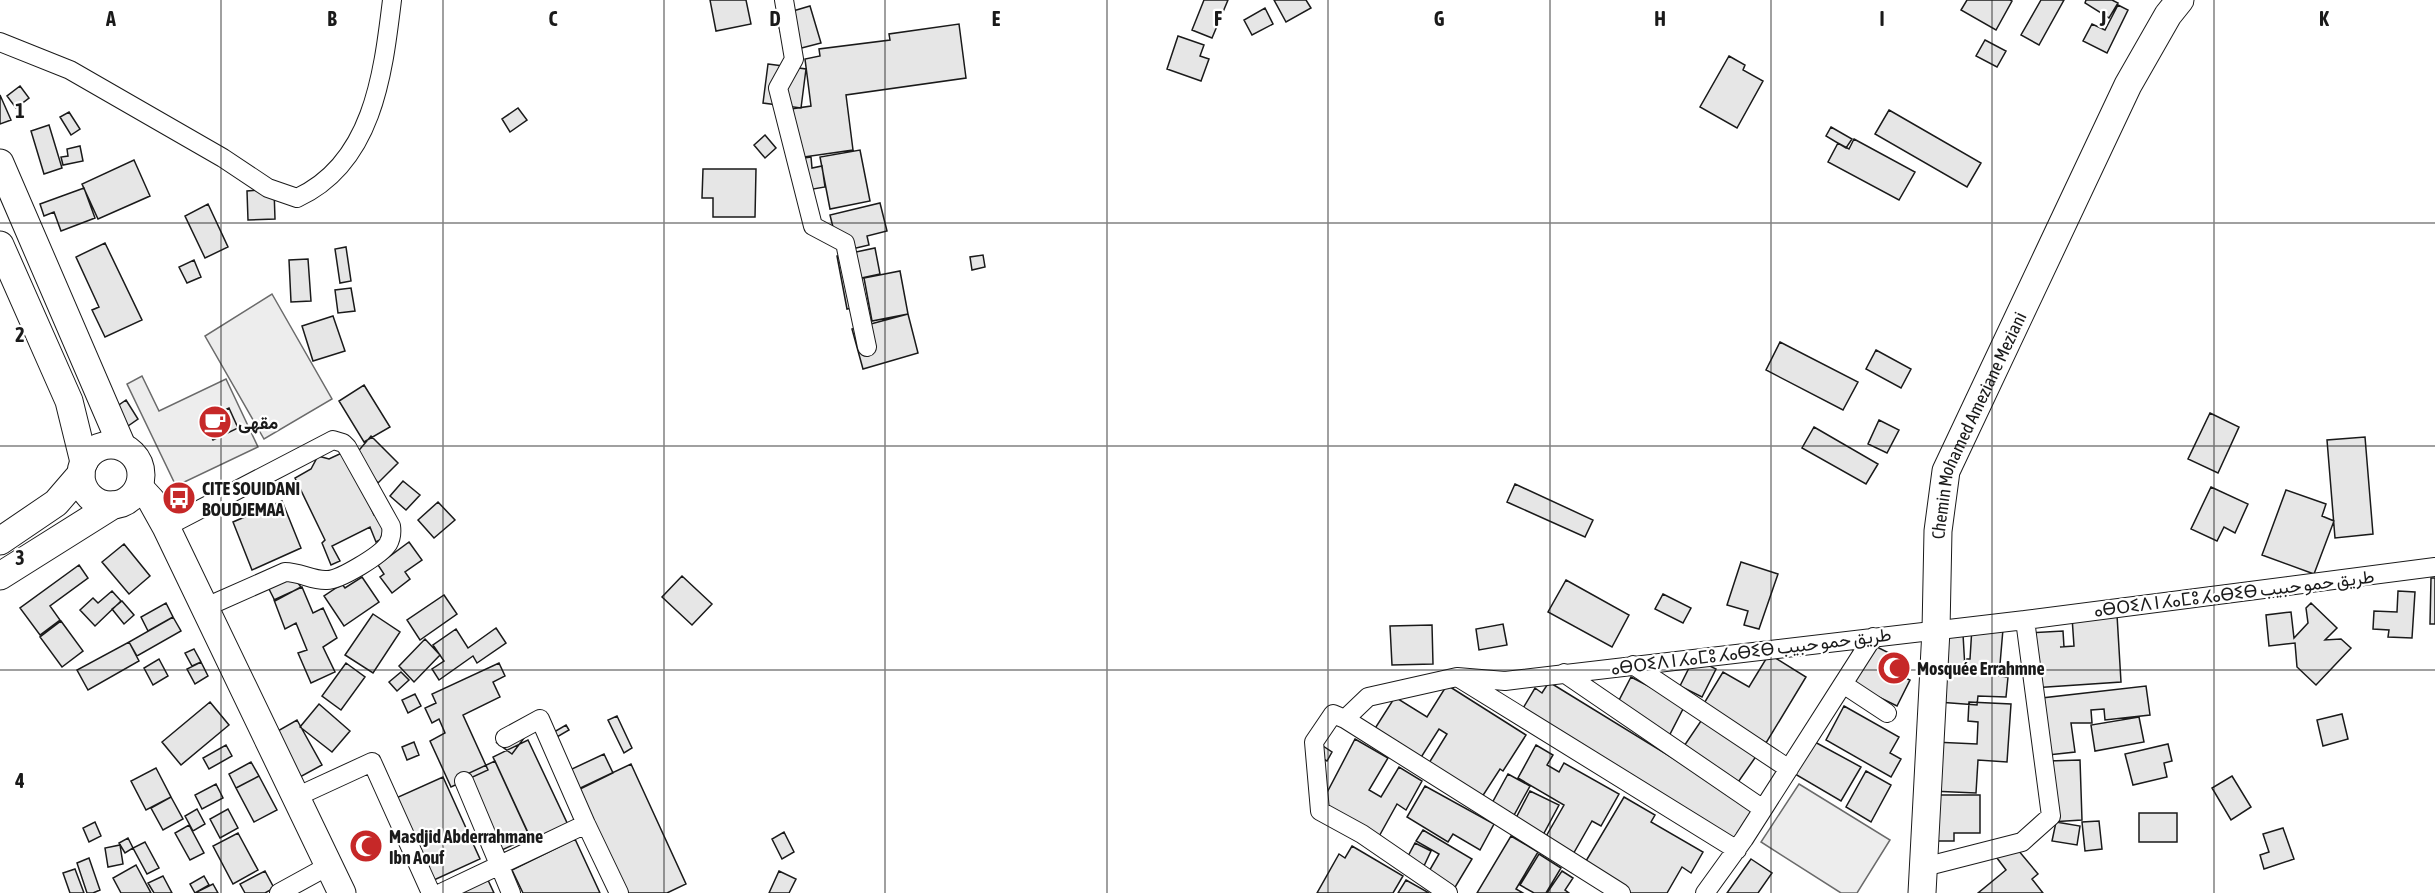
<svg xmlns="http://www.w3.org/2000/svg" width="2435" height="893" viewBox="0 0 2435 893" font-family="'Asap Condensed',Vazirmatn,'Noto Sans Tifinagh',sans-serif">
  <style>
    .built { fill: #ededed; stroke: #6a6a6a; stroke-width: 1.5 }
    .building { fill: #e6e6e6; stroke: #1a1a1a; stroke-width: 1.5 }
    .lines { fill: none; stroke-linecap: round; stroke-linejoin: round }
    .minor-casing { stroke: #1a1a1a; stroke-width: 20 }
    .secondary-casing { stroke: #1a1a1a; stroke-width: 29 }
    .minor { stroke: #fff; stroke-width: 18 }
    .secondary { stroke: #fff; stroke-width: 27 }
    .grid { fill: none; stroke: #1a1a1a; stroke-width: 1.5; stroke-opacity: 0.55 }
    .labels { text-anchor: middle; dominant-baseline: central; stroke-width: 4.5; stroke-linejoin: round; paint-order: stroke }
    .poi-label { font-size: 18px; font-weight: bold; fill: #1a1a1a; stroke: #fff; text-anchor: start }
    .street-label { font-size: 18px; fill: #1a1a1a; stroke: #fff }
    .grid-label { font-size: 20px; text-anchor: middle; font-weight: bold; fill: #1a1a1a; stroke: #fff; stroke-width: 4.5; stroke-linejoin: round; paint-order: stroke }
  </style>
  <rect width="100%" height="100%" fill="#fff"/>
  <!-- built -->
  <path class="built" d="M272,294L332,399L264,439L205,336Z
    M142,376L159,411L226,379L258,447L176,486L127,384Z
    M1799,784L1890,840L1857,893H1841L1761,842Z"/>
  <!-- building -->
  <path class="building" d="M710,0H746L751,24L716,31Z
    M1204,0H1228L1212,38L1192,30Z
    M1274,0H1306L1311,8L1286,22Z
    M1967,0H2010L2012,1L1996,30L1961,10Z
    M2041,0H2064L2039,45L2021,35Z
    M2086,0H2112L2118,3L2109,18L2085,3Z
    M2118,5L2128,10L2107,53L2083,41L2092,24L2105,30Z
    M810,6L821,43L786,52L776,16Z
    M1265,8L1273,24L1252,35L1244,20Z
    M959,24L966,78L846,95L853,150L797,158L791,109L811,106L805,59L820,56L819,49L890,40L889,34Z
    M1178,36L1204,45L1200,56L1209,59L1201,81L1167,69Z
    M1985,40L2006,51L1997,67L1976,56Z
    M1729,56L1745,65L1743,70L1763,81L1737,128L1700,107Z
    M768,64L806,69L801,108L763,103Z
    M20,86L29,98L16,108L7,96Z
    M0,95L11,120L0,124Z
    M518,108L527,120L510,132L502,119Z
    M1889,110L1981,163L1967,187L1875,134Z
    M69,112L80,129L71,135L60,117Z
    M49,125L62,168L44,174L31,131Z
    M1831,127L1852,139L1846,148L1826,136Z
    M765,135L776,148L765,158L754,145Z
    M1854,139L1915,172L1899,200L1828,162L1838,143L1849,149Z
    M80,146L83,161L63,165L61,157L68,156L67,149Z
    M860,150L870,201L830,209L820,157Z
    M811,157L812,168L822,166L825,187L802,191L797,159Z
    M134,160L150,196L98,219L82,184Z
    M703,169H756L755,217H713V198H702Z
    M84,188L95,218L61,231L54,212L44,216L40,204Z
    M274,189L275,219L248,220L247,191Z
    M880,203L887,231L867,236L869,245L839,252L830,215Z
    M208,204L228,247L205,258L185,216Z
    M105,243L142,320L105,337L92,310L99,307L76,257Z
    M346,247L351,281L340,283L335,249Z
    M875,248L880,274L861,278L866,305L847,309L837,256Z
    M983,255L985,267L972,270L970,257Z
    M308,259L311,301L291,302L289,260Z
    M194,260L201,277L187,283L179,267Z
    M900,271L908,314L872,321L864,278Z
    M351,288L355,311L338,313L335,290Z
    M908,314L918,353L863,369L852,329Z
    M333,316L345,351L313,361L302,326Z
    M1780,342L1858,382L1843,410L1766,370Z
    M1876,350L1911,369L1901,388L1866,369Z
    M364,385L390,427L364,442L339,401Z
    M126,400L138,419L128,426L116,407Z
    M229,408L238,428L213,440L203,420Z
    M2210,413L2239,427L2218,473L2188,459Z
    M1879,420L1899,430L1887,453L1868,444Z
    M1814,427L1878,464L1866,484L1802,448Z
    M371,436L398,463L378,483L355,455Z
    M2365,437L2373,534L2335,538L2327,440Z
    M346,451L374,515H376L387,536L376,542L370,527L332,546L340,561L331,565L322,543L325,540L295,478L311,469L318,456L329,459Z
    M403,481L420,495L406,510L390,496Z
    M1515,484L1593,520L1585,537L1507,502Z
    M2211,487L2248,504L2235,533L2224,527L2217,541L2191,529Z
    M2286,490L2326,504L2322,516L2334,521L2314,574L2262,555Z
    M282,501L301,548L252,570L233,522Z
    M438,502L455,520L434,538L418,520Z
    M409,542L422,560L405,572L410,579L392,593L380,577L384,574L378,565Z
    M124,544L150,576L129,594L102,562Z
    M1741,562L1778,574L1759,629L1744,625L1748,611L1727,605Z
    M79,565L88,578L50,606L60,620L40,635L20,608Z
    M291,574L301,587L275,601L266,583Z
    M682,576L712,604L692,625L662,597Z
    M362,577L379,602L344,626L324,596L342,584L345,588Z
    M2431,578H2435V624H2430Z
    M1566,580L1629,615L1612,647L1548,612Z
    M302,587L313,613L323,608L337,638L323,647L335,672L311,683L298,653L307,650L296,623L285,629L274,600Z
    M112,591L121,601L95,626L80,610L93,598L98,603Z
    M2398,591L2415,592L2412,638L2388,637L2389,630L2373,629L2374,611L2397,612Z
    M1663,594L1691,608L1683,623L1655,609Z
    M444,595L457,614L420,640L407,620Z
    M122,601L134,615L124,624L112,609Z
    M166,603L173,617L148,631L141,617Z
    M2311,603L2337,628L2325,640L2341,639L2351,648L2316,685L2297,667L2295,643L2269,646L2266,615L2291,612L2294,638L2308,623L2306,608Z
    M373,614L400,632L373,673L345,655Z
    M2117,615L2121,682L2032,688L2029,633L2063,631L2064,647H2060L2074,646L2072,617Z
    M173,617L181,631L137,656L129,642Z
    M61,621L83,651L62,667L40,637Z
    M1503,624L1507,645L1479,650L1476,629Z
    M1432,625L1433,664L1392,665L1390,626Z
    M1972,627L2003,629L1999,676L2008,677L2006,697L1978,696L1977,705L1938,702L1941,671L1966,672L1967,659H1970Z
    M496,628L506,643L477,663L473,656L439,680L432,669L444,661L433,645L456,629L468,648Z
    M1963,634L1965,669L1938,670L1937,635Z
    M425,639L440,655L414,682L399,666Z
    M129,642L139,661L88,690L77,670Z
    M1869,643L1907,662L1901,676L1910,680L1897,706L1850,683Z
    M194,649L201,662L192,666L185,653Z
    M1769,654L1806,677L1766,743L1703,705L1723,672L1749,687Z
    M1694,658L1716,669L1702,697L1680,686Z
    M159,659L168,676L153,685L144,668Z
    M201,662L208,676L195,684L187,669Z
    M346,663L365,677L341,710L322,696Z
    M499,663L505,676L493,682L500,697L463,715L488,770L451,787L430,741L445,733L439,719L432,723L425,708L436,703L432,694Z
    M401,672L409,680L397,691L389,682Z
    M1631,677L1685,705L1667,740L1613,712Z
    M1549,682L1754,808L1733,842L1522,710L1535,688L1542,693Z
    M1447,685L1526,735L1503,771L1500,769L1482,797L1429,763L1447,734L1439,729L1420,759L1374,730L1395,697L1427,717Z
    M2146,686L2150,715L2105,720L2104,709L2091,710L2092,723H2071L2075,752L2039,756L2033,699Z
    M415,694L421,706L408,713L402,700Z
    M210,702L229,725L181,765L162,742Z
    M1969,702L2011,704L2007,762L1978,760L1976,793L1931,791L1934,742L1977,744L1978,722L1968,721Z
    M319,704L350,731L332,752L300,727Z
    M1844,706L1899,737L1890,753L1901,759L1891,777L1826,740Z
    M2342,714L2348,739L2323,746L2317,720Z
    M617,716L632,748L624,753L608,720Z
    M2139,717L2144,742L2095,751L2091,725Z
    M1703,718L1757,755L1734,788L1680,752Z
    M297,720L322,765L300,777L276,732Z
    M566,725L569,730L557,737L554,732Z
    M524,738L512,754L497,743Z
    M1355,739L1388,758L1369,790L1381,797L1399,767L1422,781L1406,810L1397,804L1377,840L1320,806Z
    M528,740L569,827L533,844L493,757Z
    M1813,741L1861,767L1841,801L1795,774Z
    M414,742L419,755L407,760L402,747Z
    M2168,744L2172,761L2164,763L2167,777L2133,785L2125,754Z
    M226,745L232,756L209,769L203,758Z
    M1536,745L1553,755L1547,765L1559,772L1564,763L1619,794L1601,826L1592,821L1572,856L1544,840L1564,805L1518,778Z
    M1323,746L1332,752L1327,761L1318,756Z
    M604,754L613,773L566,796L557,776Z
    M2080,760L2082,820L2050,822L2048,761Z
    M495,761L530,837L502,850L467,774Z
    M251,762L259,776L236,788L229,774Z
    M631,764L686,884L667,893H626L578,789Z
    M156,768L171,797L146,810L131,781Z
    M1866,771L1891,785L1871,822L1846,807Z
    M1508,774L1530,786L1513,817L1491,805Z
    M259,776L277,810L254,822L236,788Z
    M2232,776L2251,807L2231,820L2212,788Z
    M443,777L480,859L434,880L396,798Z
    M216,784L223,798L202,809L195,795Z
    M1425,786L1494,824L1480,850L1453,834L1448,842L1407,817Z
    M1530,791L1559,805L1543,835L1515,820Z
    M1937,795H1980V833H1954V841H1936Z
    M171,797L183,819L163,830L151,808Z
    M1624,797L1655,815L1651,822L1703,852L1691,873L1682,867L1667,893H1629L1583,866Z
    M197,809L205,824L193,831L185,816Z
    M228,809L238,828L220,838L210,819Z
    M2139,813H2177V842H2139Z
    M2099,821L2102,849L2085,851L2082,822Z
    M95,822L101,836L89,842L83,828Z
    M2056,822L2080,826L2077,845L2052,841Z
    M189,825L204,853L190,860L175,833Z
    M2283,828L2294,859L2264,869L2260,855L2269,852L2263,834Z
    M1423,830L1472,859L1454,889L1428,873L1439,854L1416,841Z
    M784,832L794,852L782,859L772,839Z
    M238,833L258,870L233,884L213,846Z
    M1511,836L1538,852L1516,889L1523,893H1477Z
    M128,838L133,848L125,853L119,843Z
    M575,839L600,893H523L512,870Z
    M145,842L159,868L147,874L133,848Z
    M1415,843L1431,851L1423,868L1406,860Z
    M2013,844L2038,874L2032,879L2043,893H1978L2006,870L1997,858Z
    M120,845L123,864L108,867L105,848Z
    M1352,846L1403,876L1393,893H1317L1339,854L1345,858Z
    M1539,854L1561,868L1546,893H1534L1520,885Z
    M89,858L100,890L93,893H87L77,863Z
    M1751,859L1772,873L1758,893H1727Z
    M136,865L151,893H121L113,878Z
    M75,869L84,893H70L63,873Z
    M265,871L274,888L265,893H245L240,884Z
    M779,871L796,879L789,893H769Z
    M1562,871L1573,878L1565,890L1569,893H1547Z
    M163,876L172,893H154L148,883Z
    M204,876L209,885L195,893L190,884Z
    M487,878L494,893H462L461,890Z
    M1406,880L1429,893H1398Z
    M213,884L218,893H195Z"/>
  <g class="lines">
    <!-- minor casing -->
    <g class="minor-casing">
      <path id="minor" d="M784,0L794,59L778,88L813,226L845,243L867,347
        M0,42L70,70L223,158L268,188L297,198C373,163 383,74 392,0
        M166,527L333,440L343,443L347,447L391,526C392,533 391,539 388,544C381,555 340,580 327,580C313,581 300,572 285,572L206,607
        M1633,665L1789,769
        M1564,673L1763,809
        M1459,678L1737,850
        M1843,684L1887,713
        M1345,719L1621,893
        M505,738L540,719L586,824L619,893
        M464,781L511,893
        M296,797L372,762L431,893
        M1924,867L2022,842L2051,816L2025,620
        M279,893L330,865
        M441,893L586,824
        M1448,893L1362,834L1320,811L1314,742L1333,714L1345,719L1368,697L1457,677L1505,681L2025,620L2435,567
        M1705,893L1744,839L1873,637"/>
    </g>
    <!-- secondary casing -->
    <g class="secondary-casing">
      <g id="secondary">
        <path d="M0,163L122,446"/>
        <path d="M0,245L69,401L84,462"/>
        <circle cx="111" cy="475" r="30"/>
        <path d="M139,487L151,500L166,527L342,893"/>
        <path d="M0,541L56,503L81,474"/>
        <path d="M0,576L113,505"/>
        <path id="s1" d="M1922,893L1936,630L1938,531L1946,471L2128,85L2168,15L2180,0"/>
      </g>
    </g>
    <!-- minor -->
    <use href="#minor" class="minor"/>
    <!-- secondary -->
    <use href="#secondary" class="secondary"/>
  </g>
  <!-- grid -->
  <path class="grid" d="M221,0V893M443,0V893M664,0V893M885,0V893M1107,0V893M1328,0V893M1550,0V893M1771,0V893M1992,0V893M2214,0V893M0,223H2435M0,446H2435M0,670H2435"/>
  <!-- icons -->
  <defs>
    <g id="cafe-disc" transform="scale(1.725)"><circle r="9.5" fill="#c62828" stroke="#fff"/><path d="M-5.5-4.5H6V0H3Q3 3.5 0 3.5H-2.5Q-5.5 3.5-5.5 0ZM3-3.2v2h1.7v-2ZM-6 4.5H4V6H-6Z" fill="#fff"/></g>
    <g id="bus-disc" transform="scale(1.725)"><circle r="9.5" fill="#c62828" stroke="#fff"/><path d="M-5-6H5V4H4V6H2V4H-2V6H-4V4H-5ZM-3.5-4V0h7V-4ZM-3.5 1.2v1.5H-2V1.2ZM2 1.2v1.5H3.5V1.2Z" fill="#fff"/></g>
    <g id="mosque-disc" transform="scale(1.725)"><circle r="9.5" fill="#c62828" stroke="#fff"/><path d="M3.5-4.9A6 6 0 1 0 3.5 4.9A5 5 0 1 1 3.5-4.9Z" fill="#fff"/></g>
  </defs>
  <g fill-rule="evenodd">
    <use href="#cafe-disc" x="215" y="422"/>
    <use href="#bus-disc" x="179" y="498"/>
    <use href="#mosque-disc" x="1894" y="668"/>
    <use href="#mosque-disc" x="366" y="846"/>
  </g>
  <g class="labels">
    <!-- poi labels -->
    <g class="poi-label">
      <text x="238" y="422">مقهى</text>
      <text x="202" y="488">CITE SOUIDANI<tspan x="202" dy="21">BOUDJEMAA</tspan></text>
      <text x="1917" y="668">Mosquée Errahmne</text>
      <text x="389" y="836">Masdjid Abderrahmane<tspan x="389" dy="21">Ibn Aouf</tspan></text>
    </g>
    <!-- street labels -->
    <g class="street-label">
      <text stroke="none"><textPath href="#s1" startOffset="476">Chemin Mohamed Ameziane Meziani</textPath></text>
      <text transform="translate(2234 593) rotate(-7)">ⴰⴱⵔⵉⴷ ⵏ ⵃⴰⵎⵓ ⵃⴰⴱⵉⴱ طريق حمو حبيب</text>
      <text transform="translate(1751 651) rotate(-7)">ⴰⴱⵔⵉⴷ ⵏ ⵃⴰⵎⵓ ⵃⴰⴱⵉⴱ طريق حمو حبيب</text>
    </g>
  </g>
  <g class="grid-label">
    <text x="111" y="26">A</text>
    <text x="332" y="26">B</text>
    <text x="553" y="26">C</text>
    <text x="775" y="26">D</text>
    <text x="996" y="26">E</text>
    <text x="1218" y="26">F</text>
    <text x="1439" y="26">G</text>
    <text x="1660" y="26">H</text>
    <text x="1882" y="26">I</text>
    <text x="2103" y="26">J</text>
    <text x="2324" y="26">K</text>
    <text x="20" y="118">1</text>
    <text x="20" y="342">2</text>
    <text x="20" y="565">3</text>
    <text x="20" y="788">4</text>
  </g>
</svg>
